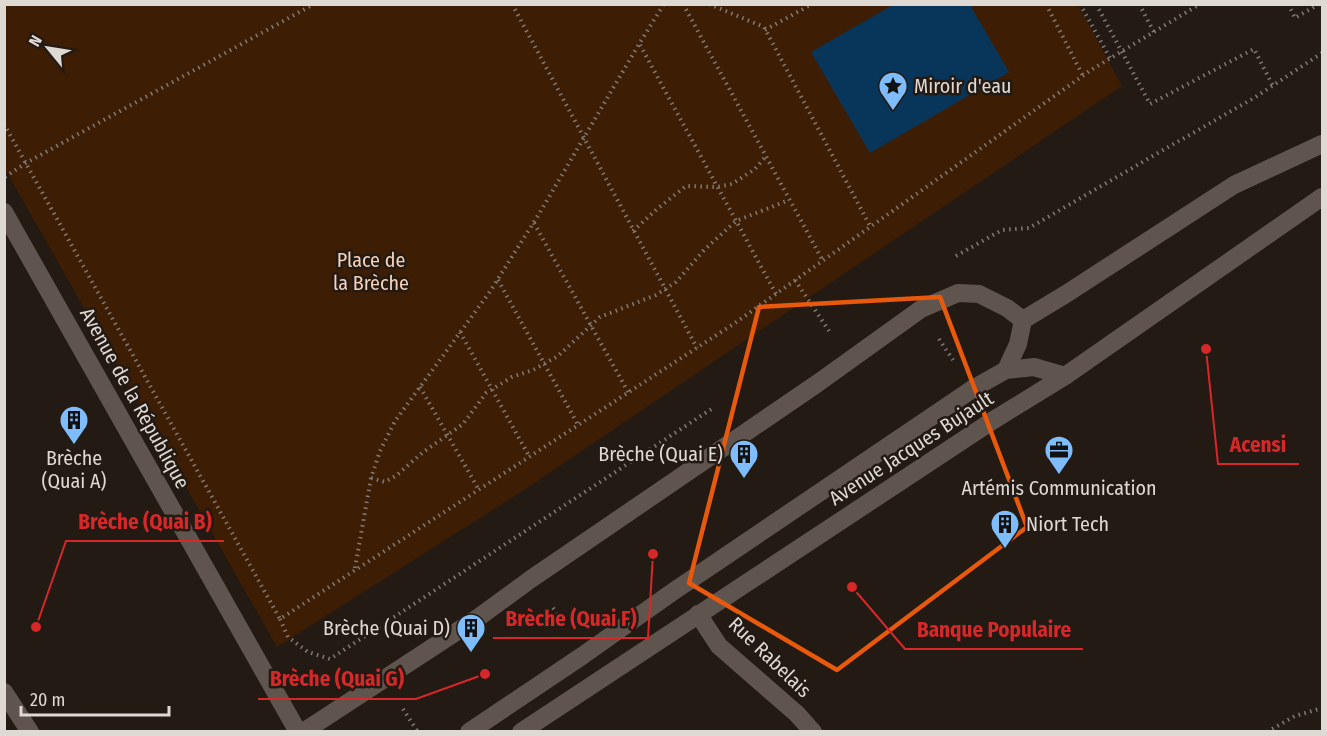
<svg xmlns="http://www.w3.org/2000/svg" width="1327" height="736" viewBox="0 0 1327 736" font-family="'Fira Sans Condensed',sans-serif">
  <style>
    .green { fill: #3d1e04 }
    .water { fill: #08365b }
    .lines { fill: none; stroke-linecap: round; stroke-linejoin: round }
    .path { stroke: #827a75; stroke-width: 4; stroke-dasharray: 1.5 4.5; stroke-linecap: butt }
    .lane { stroke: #5f554e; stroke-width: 18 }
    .street { stroke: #5f554e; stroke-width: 18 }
    .marked { fill: none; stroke: #e8590c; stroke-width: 4.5; stroke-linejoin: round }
    .labels { text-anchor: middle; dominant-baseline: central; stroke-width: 5; stroke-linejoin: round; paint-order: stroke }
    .poi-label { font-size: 20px; fill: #dfd9d4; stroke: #231a14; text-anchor: start }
    .park-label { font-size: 20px; fill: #f6d2b9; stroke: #231a14 }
    .street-label { font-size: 20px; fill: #dfd9d4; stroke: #231a14 }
    .leader { fill: none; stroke: #d62828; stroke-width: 2 }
    .callout-dot { fill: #d62828; stroke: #231a14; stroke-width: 2 }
    .callout-label { font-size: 21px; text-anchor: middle; font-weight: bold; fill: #d62828; stroke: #231a14; stroke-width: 5; stroke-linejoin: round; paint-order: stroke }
  </style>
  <rect width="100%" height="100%" fill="#231a14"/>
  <!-- green -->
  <path class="green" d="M4,5H1078L1122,86L524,490L277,647L5,169Z"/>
  <!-- water -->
  <path class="water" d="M893,5H970L1009,72L870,153L811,52Z"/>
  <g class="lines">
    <!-- path -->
    <path class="path" d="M512,4L697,348
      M683,4L823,261
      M709,4L764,27L870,226
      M1046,4L1083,76
      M1080,4L1110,58
      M1096,4L1150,104L1254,49L1273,86
      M1139,4L1154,32
      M1288,4L1295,18L1319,4
      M765,30L812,4
      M640,45L776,294
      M4,124L280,619L735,323L1091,70L1200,4
      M5,177L26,163L314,4
      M534,223L628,392
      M633,231L657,209L686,186L717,187L732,184L755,169L766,156
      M956,256L1002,230L1029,228L1158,153L1254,98L1322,53
      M498,280L578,425
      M795,280L829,331
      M460,332L529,456
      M939,339L953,360
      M420,387L479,490
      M371,478L385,482L397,475L422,453L463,424L486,393L512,377L533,370L558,356L600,317L656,295L676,282L704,250L736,221L789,200
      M355,568L371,478L380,451L395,421L489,293L539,214L639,44L664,4
      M553,608L564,624
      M280,619L288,637L308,652L330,659L713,408
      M403,709L418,732
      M1267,732L1295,716L1322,708"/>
    <!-- lane -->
    <path class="lane" d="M4,212L298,732
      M1006,370L1018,344L1023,320L1066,294L1234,185L1322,144
      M4,692L30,732
      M303,732L479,617L531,579L818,383L921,309L958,293L979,294L1007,308L1023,320
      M469,732L582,656L674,591L974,388L1006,370L1034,367L1065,376"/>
    <!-- street -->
    <path class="street" d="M698,614L719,646L797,714L813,732
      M521,732L992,421L1065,376L1322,197"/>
  </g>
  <!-- marked area -->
  <path class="marked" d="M940,297L1027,527L837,670L689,583L759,307Z"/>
  <!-- icons -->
  <defs>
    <g id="sight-pin" transform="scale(1.5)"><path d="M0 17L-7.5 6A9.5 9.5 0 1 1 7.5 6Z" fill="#7fbdfa" stroke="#231a14"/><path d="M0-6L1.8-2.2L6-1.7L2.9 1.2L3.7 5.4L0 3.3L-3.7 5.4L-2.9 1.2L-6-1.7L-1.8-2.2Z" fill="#111"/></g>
    <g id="building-pin" transform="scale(1.5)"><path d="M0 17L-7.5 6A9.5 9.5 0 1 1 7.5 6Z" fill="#7fbdfa" stroke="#231a14"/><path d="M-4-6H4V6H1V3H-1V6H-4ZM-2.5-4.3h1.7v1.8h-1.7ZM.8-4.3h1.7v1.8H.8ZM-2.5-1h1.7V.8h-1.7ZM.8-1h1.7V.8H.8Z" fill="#111"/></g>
    <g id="office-pin" transform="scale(1.5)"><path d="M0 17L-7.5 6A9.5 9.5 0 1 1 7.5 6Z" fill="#7fbdfa" stroke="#231a14"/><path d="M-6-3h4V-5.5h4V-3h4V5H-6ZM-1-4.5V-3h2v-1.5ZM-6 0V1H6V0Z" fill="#111"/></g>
  </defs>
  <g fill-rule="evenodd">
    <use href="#sight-pin" x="893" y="86"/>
    <use href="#building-pin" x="74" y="420"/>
    <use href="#office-pin" x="1059" y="450"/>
    <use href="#building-pin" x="744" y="454"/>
    <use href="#building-pin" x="1005" y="524"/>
    <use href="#building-pin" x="471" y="628"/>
  </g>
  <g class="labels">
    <!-- poi labels -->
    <g class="poi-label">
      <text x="914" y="86">Miroir d'eau</text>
      <text x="723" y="454" text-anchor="end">Brèche (Quai E)</text>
      <text x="74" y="458" text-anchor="middle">Brèche<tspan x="74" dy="23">(Quai A)</tspan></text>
      <text x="1059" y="488" text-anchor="middle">Artémis Communication</text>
      <text x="1026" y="524">Niort Tech</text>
      <text x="450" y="628" text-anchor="end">Brèche (Quai D)</text>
    </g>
    <!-- park labels -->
    <g class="park-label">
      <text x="371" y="260">Place de<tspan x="371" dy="23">la Brèche</tspan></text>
    </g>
    <!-- street labels -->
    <g class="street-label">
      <text transform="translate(135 398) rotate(61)">Avenue de la République</text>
      <text transform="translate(911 448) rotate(-33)">Avenue Jacques Bujault</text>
      <text transform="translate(770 657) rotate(44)">Rue Rabelais</text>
    </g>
  </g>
  <!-- callouts -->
  <path class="leader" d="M1206 349L1218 464H1299M36 627L66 541H224M653 554L648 638H493M852 587L905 649H1083M485 674L416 699H258"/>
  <g class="callout-dot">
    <circle cx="1206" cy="349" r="6"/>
    <circle cx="36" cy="627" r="6"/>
    <circle cx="653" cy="554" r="6"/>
    <circle cx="852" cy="587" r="6"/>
    <circle cx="485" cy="674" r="6"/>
  </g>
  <g class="callout-label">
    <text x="1258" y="452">Acensi</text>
    <text x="145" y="529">Brèche (Quai B)</text>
    <text x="571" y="626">Brèche (Quai F)</text>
    <text x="994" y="637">Banque Populaire</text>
    <text x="337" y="686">Brèche (Quai G)</text>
  </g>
  <!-- border -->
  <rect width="1327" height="736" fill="none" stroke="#dfd9d4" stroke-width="12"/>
  <!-- north arrow -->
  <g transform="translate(48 48) rotate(300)" stroke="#231a14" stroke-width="4.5" paint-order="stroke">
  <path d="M0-4.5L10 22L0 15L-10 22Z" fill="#dfd9d4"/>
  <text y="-9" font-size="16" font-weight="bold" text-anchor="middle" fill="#dfd9d4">N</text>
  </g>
  <!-- scale -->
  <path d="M21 706v9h148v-9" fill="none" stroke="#dfd9d4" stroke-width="3"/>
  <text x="30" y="706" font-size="18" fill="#dfd9d4" stroke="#231a14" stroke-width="4.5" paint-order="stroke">20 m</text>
</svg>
